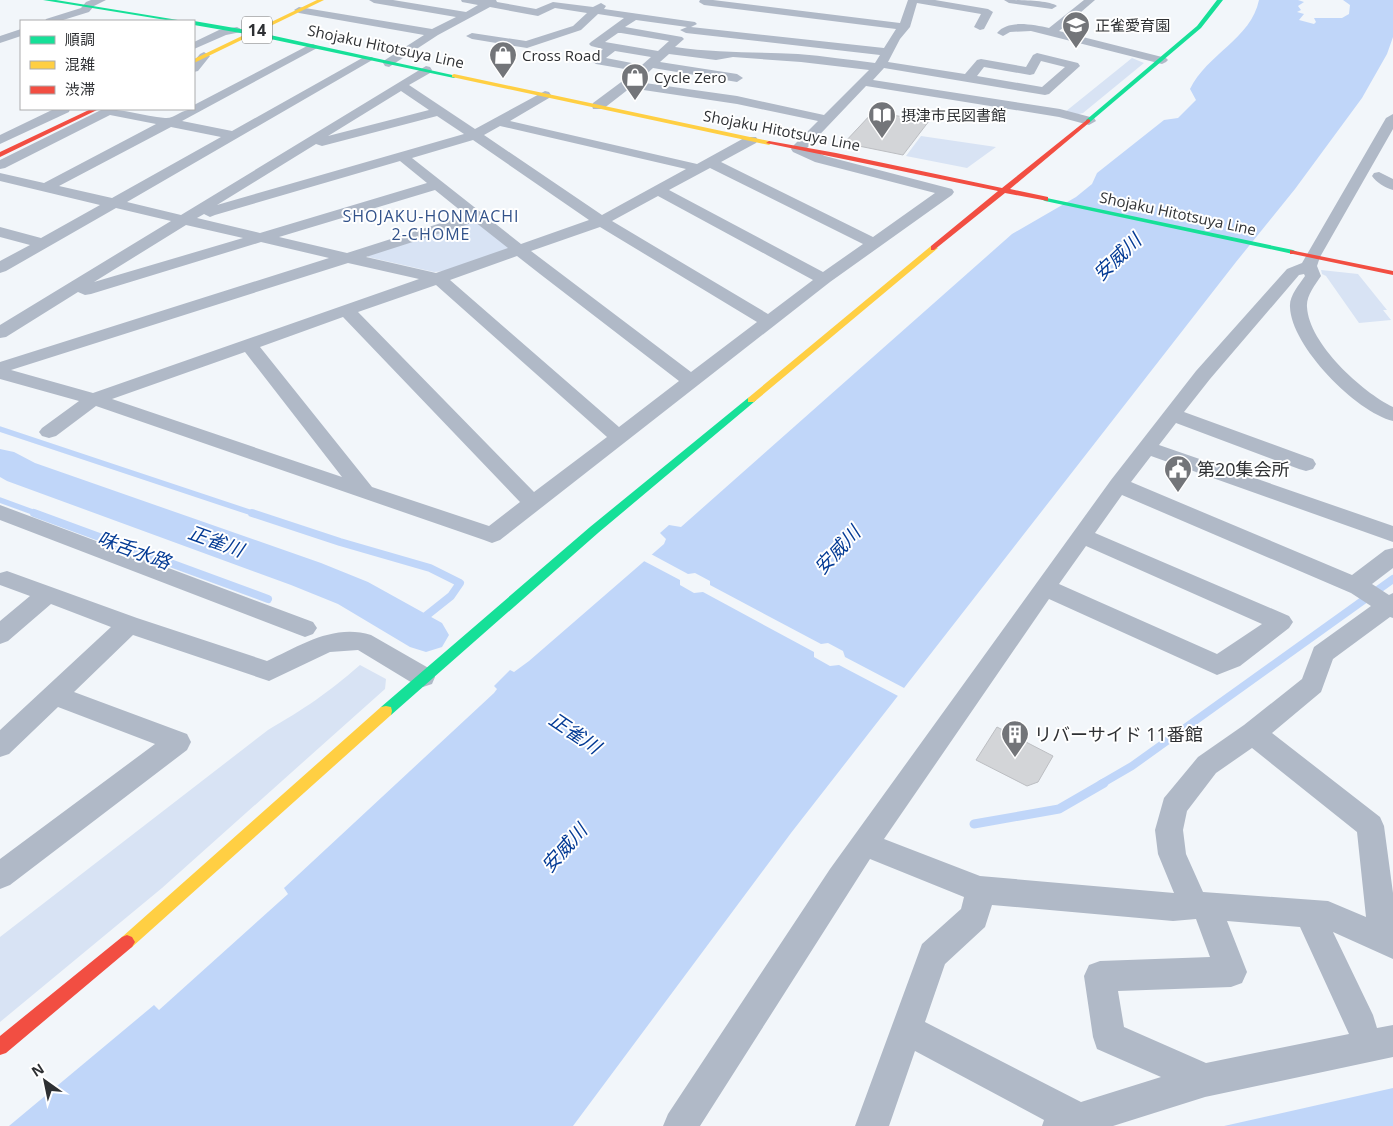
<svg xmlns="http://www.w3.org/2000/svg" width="1393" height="1126" viewBox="0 0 1393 1126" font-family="'Open Sans','Noto Sans JP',sans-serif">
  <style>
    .green { fill: #d8e3f4 }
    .water { fill: #c0d6f9 }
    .pier { fill: #f2f6fa }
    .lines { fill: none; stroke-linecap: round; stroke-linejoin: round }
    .stream-far2 { stroke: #c0d6f9; stroke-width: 5.5 }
    .stream-far1 { stroke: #c0d6f9; stroke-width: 8 }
    .stream { stroke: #c0d6f9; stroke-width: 9 }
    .river { fill: #c0d6f9; fill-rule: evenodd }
    .building { fill: #d3d5d8; stroke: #bcbec2 }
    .street { fill: #b0b9c7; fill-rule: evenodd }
    .fast { fill: #16e098; fill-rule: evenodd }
    .slow { fill: #ffcf43; fill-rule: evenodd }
    .jam { fill: #f24e42; fill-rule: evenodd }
    .labels { text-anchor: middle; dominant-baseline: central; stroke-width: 4; stroke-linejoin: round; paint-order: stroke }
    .far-poi-label { font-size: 15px; fill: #2e3033; stroke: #fff; text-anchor: start }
    .far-street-label { font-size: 15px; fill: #2e3033; stroke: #fff }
    .shield { fill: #fff; stroke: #6d6e70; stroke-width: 1 }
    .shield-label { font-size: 16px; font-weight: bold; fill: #2e3033 }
    .far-neighbourhood-label { font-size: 16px; letter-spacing: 1px; fill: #32528a; stroke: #fff }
    .poi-label { font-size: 18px; fill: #2e3033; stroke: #fff; text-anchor: start }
    .water-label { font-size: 19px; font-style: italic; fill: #043b95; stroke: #fff }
  </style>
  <rect width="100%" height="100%" fill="#f2f6fa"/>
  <!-- green -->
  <path class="green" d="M1132,58L1144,63L1083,113L1075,115L1065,112Z
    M921,136L996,147L967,168L906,156Z
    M473,220L510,246L508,250L445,271L434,272L368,257V254Z
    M1321,270L1358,274L1387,310H1383L1391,320L1359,323L1326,276L1322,274Z
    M360,665L386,679L385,689L162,888L0,1022V937L268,730C304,709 328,693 360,665Z"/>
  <!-- water -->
  <path class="water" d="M1259,0H1298L1304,2L1298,6L1301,10L1297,12L1304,14L1299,20L1314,24L1316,22L1314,18H1342L1349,14L1350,5L1343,0H1393V37L1387,54L1362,98L1295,189L1236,262L791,833L573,1126H9L154,1005L159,1010L288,894L284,888L494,693L497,689L494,686L510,670L514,672L529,661L664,544L666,539L660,533L669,525L681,527L1012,234L1076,197L1092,184L1097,173L1164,120L1178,118L1196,100L1190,89C1207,54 1251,39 1259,0Z
    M1393,1088V1126H1224Z"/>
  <!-- pier -->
  <path class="pier" d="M649,553L688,574L695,573L710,581V585L821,644L828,643L843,651L845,657L906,689L900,697L839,665L830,666L814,657V652L703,592L694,593L680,585V580L642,560Z"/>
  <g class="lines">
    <!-- stream-far2 -->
    <path class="stream-far2" d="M0,429L255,514
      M0,500L38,514"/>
    <!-- stream-far1 -->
    <path class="stream-far1" d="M34,513L268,599
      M252,513L340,542L430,568L460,583L451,596L412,627
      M1101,784L1132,766L1393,579"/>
    <!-- stream -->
    <path class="stream" d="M974,824L1059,809L1104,783"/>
    <!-- river -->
    <path class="river" d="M0,449L14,452L35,463L321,563L368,582L442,623L449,635L442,647L426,652L410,647L338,604L291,585L7,481L0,477Z"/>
  </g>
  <!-- building -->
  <path class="building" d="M873,112L929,121L903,155L844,143Z
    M997,727L1053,756L1038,782L1027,786L976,760Z"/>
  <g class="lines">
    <!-- street -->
    <path class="street" d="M91,0H106L94,6L89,12L60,21H45L46,19L81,8L86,2Z
      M369,0H393L466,12L478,5L462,2L461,0H496L497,2L536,9L553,2L593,7L601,3L606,6L604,9L695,22L697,24L691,27L884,48L896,29L704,5L699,2L700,0H713L900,23L908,0H935L988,9L993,12L984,29L980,30L974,27L981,14L917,3L910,27L900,39L888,62L965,74L977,60L981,59L1026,67L1033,55L1037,53L1078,63L1080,66L1049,94L1045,95L884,68L873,80L1060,109L1094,118L1096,121L1089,125L1059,117L866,86L807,148L825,156L952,189L954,192L952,195L830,282L500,540L492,543L484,540L96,406L56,436L49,438L42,436L39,432L42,428L79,401L0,379V362L329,258L261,242L91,294L85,295L78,292L6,337L0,338V325L171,221L116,208L6,271L0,273V261L30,245L0,237V227L41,238L100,205L0,181V173L44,183L156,124L110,115L5,168L0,169V160L103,109C124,109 143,116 165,118C174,119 182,109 194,109V105L309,45L313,44L319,47L182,121L232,131L364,57H372L374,59L127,202L181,215L426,66L430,67L432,70L430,73L409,85L475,129L545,91L549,92L551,95L549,98L510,121L697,164L746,137H756L758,140L756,143L721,162L873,237L935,193L815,162L793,152L791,149L793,146L818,121L737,104L630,88L603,109H593L592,106L593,103L636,71L596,64L590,60L603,49L591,46L589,44L591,42L624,18L598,14L581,30L527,48L472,39L466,36L472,33L526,41L573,26L587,13L555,8L538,16L490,7L438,35L389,67L385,66L383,63L385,60L424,35L299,13L294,10L299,7L432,29L456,17L374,3ZM636,20L687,27L680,30L686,33L880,55L875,63C850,60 824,56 798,54C757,52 716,53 675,47L684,39L682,37L625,27ZM618,33H621L669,41L658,51L605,42ZM615,51L651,57L642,65L606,58ZM669,54L716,60L733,57L801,62L869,70L824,115L737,96L638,82L653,68L737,82L743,78L737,74L660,62ZM1041,61L1065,67L1042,87L977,76L984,67L1030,75L1034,74ZM401,91L429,110L328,136ZM437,116L464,134L217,205L316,144L322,146ZM500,126L686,169L602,215L484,135ZM171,127L221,137L112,198L59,186ZM473,140L589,220L521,244L412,158ZM400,161L427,183L260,233L197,218L204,214L210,217L215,215ZM710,168L863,244L823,272L669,190ZM435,190L466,215L347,253L279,237ZM658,196L813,280L768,314L612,221ZM475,222L508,248L436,273L366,257ZM186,225L243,238L94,282ZM600,227L757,322L691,372L531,251ZM517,256L540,274L679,381L619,427L450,280ZM348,263L419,279L93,393L11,370ZM436,285L607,437L534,492L358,312ZM343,317L520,502L489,526L372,487L260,347ZM245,352L342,477L112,399Z
      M1004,0C1017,0 1048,0 1057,6L1052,9L1009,3Z
      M1084,0H1095L1059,31L1166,58L1168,60L1166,62L1162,64L1031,31L1010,32L1003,36L997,33C1008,19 1033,25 1049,28Z
      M237,27L243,30L241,32L226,35L194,49V42L219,30Z
      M21,29V36L0,43V36Z
      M204,52L210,56L198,71L194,72V61L200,54Z
      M54,109H70L69,112L0,144V135Z
      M1393,114V129L1320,257L1317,266L1321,276C1315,285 1306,296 1307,307C1309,344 1362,392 1393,407V421C1356,412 1291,346 1290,307C1289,296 1299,285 1305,276L1304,274L1299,275L1210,379L1184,412L1313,459L1316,464L1313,469L1306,471L1299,469L1176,423L1159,445L1393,526V542L1151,456L1131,482L1352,575L1385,550L1393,548V568L1372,584L1389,595L1393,593V618L1390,617L1333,659L1321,692L1272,733L1380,817L1384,826L1393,893V959L1333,932L1373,1015L1377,1028L1393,1025V1057L1205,1097L1113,1126H1042L1044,1120L915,1051L889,1126H855L922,944L961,909L964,897L870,859L700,1126H663L668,1114L830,869L1111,480L1196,371L1287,269L1302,263L1386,118ZM1122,495L1351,593L1371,606L1314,647L1302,679L1244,725L1198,757L1164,798L1155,830L1158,854L1174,893L980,876L884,839L1049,599L1217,675L1240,666L1289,628L1293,622L1289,616L1095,533ZM1086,546L1262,624L1217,654L1059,584ZM1252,748L1357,832L1366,917L1328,901L1203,892L1186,854L1183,830L1187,811L1216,773ZM992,905L1173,921L1196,919L1210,957L1100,961L1089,965L1084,976L1093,1037L1097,1049L1161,1077L1081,1102L925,1022L945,964L985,927ZM1227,921L1300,927L1349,1034L1206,1063L1124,1027L1118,991L1231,987L1242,983L1247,972Z
      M1379,172L1393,179V190C1385,188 1376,182 1372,176L1374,173Z
      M0,505L313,622L317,628L313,634L305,637L297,634L0,520Z
      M7,571L137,618L267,661C299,646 334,623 371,635L432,670L435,677L432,684L423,687L414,684L358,650L330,652L269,681L133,635L74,692L187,734L191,742L187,750L10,885L0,889V859L155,744L58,707L9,754L0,757V730L111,627L51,604L8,641L0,644V621L30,596L0,585V573Z"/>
    <!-- fast -->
    <path class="fast" d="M43,0H56L184,21H172Z
      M1217,0H1223L1201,28L1090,122H1086V120L1197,26Z
      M194,21L252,31L457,76L454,78L252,35L194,25Z
      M1042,197L1293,250L1297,252L1293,254L1045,201L1041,199Z
      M751,397L756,400L754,402L598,533L391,715L386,716L381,715L380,711L381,707L590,527L748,398Z"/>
    <!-- slow -->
    <path class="slow" d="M317,0H324L194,63V59Z
      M454,74L769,141L772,143L769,145L452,77V75Z
      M931,246L938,248L754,402H748V398Z
      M386,706L391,707L392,711L391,715L132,947L127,949L122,947L119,942L122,937L381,707Z"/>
    <!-- jam -->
    <path class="jam" d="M91,109H99L0,157V152Z
      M1088,119L1090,120V122L1010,189L1048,197V201L1005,193L934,250H931V246L998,191L766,143L769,141L836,153L1002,188Z
      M1290,250L1393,271V275L1293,254H1290Z
      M127,935L132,937L135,942L132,947L6,1053L0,1055V1036L122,937Z"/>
  </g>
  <!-- icons -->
  <defs>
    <g id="school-pin" transform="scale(1.4375)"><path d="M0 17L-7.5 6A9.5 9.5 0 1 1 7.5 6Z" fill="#737579" stroke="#fff"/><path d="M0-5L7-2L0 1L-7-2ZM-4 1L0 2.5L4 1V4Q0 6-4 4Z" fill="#fff"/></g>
    <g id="shop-pin" transform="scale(1.4375)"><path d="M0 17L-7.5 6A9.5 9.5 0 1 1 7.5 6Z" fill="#737579" stroke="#fff"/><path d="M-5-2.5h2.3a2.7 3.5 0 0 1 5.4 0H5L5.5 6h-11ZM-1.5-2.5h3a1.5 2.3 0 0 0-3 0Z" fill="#fff"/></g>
    <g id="library-pin" transform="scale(1.4375)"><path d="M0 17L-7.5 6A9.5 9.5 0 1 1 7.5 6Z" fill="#737579" stroke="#fff"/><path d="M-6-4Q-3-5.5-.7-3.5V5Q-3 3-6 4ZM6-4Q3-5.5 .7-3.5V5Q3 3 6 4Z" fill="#fff"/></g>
    <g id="civic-pin" transform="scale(1.4375)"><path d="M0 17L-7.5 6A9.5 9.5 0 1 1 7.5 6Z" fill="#737579" stroke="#fff"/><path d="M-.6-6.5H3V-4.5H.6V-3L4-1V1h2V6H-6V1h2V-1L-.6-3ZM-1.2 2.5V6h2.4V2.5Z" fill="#fff"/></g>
    <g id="building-pin" transform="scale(1.4375)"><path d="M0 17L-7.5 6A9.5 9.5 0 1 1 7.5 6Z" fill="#737579" stroke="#fff"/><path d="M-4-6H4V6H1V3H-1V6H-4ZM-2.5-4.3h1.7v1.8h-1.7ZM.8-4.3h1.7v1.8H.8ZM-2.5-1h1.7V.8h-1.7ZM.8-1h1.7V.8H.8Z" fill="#fff"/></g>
  </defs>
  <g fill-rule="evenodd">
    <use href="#school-pin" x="1076" y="25"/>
    <use href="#shop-pin" x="503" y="55"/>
    <use href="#shop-pin" x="635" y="77"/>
    <use href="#library-pin" x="882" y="115"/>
    <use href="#civic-pin" x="1178" y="469"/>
    <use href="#building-pin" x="1015" y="734"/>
  </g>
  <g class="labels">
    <!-- far-poi labels -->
    <g class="far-poi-label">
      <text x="1095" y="25">正雀愛育園</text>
      <text x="522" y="55">Cross Road</text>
      <text x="654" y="77">Cycle Zero</text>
      <text x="901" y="115">摂津市民図書館</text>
    </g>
    <!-- far-street labels -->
    <g class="far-street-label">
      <text transform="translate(386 46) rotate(12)">Shojaku Hitotsuya Line</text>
      <text transform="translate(782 130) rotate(11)">Shojaku Hitotsuya Line</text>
      <text transform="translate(1178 213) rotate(12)">Shojaku Hitotsuya Line</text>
    </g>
    <!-- shield labels -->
    <rect class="shield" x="242" y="16.5" width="30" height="27" rx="4"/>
    <g class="shield-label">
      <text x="257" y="30">14</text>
    </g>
    <!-- far-neighbourhood labels -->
    <g class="far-neighbourhood-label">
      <text x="431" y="216">SHOJAKU-HONMACHI<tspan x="431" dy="18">2-CHOME</tspan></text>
    </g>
    <!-- poi labels -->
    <g class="poi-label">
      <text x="1197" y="469">第20集会所</text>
      <text x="1034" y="734">リバーサイド 11番館</text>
    </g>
    <!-- water labels -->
    <g class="water-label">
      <text transform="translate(1117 257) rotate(-44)">安威川</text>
      <text transform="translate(216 541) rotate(20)">正雀川</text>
      <text transform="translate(134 550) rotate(20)">味舌水路</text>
      <text transform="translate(837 550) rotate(-47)">安威川</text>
      <text transform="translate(575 733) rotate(34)">正雀川</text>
      <text transform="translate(564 848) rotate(-48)">安威川</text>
    </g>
  </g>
  <!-- legend -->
  <rect x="20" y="20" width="175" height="90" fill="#ffffff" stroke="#abacad"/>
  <rect x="30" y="36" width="25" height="8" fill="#16e098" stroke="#abacad"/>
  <text x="65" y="45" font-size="15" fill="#2e3033">順調</text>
  <rect x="30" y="61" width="25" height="8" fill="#ffcf43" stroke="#abacad"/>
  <text x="65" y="70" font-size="15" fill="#2e3033">混雑</text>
  <rect x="30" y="86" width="25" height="8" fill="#f24e42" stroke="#abacad"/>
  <text x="65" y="95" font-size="15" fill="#2e3033">渋滞</text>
  <!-- north arrow -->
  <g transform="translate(45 1081) rotate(327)" stroke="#ffffff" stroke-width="4" paint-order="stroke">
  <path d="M0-4L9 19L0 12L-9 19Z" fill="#2e3033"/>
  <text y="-8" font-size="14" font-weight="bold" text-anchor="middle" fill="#2e3033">N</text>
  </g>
</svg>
